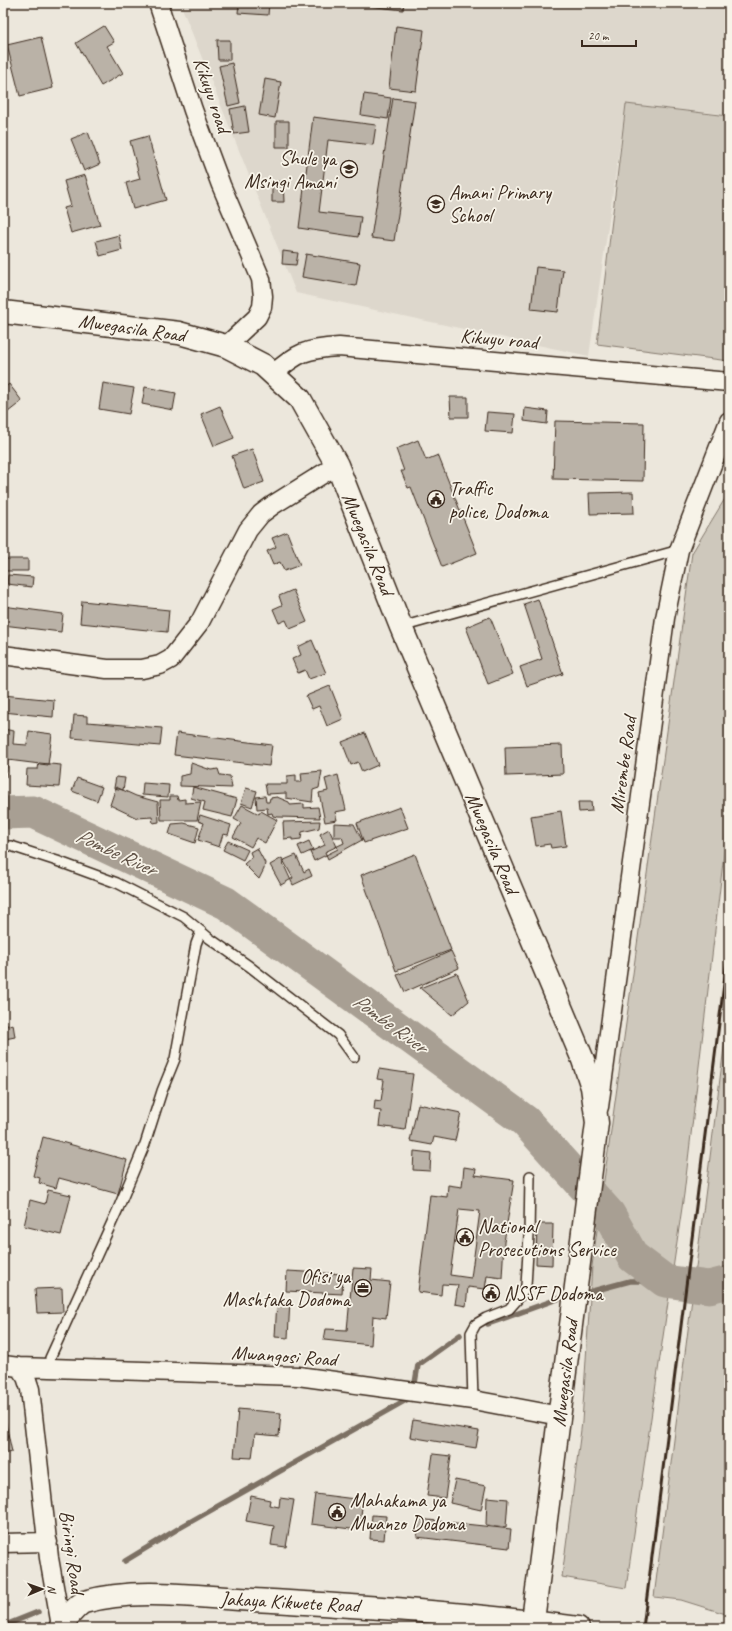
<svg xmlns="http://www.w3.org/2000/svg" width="732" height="1631" viewBox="0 0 732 1631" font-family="Caveat,sans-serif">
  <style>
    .built { fill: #ddd7cc }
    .green { fill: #cec8bc; stroke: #84796d }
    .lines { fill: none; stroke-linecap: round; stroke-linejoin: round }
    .stream { stroke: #7c7064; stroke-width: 5.5 }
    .river { stroke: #a89f93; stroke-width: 33 }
    .building { fill: #bab2a7; stroke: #3b2a1e; fill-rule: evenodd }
    .service-casing { stroke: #3b2a1e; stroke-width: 12 }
    .minor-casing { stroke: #3b2a1e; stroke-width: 21 }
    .tertiary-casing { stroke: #3b2a1e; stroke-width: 25 }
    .secondary-casing { stroke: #3b2a1e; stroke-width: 25 }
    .service { stroke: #f7f3e8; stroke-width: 9 }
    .minor { stroke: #f7f3e8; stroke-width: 18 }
    .tertiary { stroke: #f7f3e8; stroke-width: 22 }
    .secondary { stroke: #f7f3e8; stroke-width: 22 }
    .rail { stroke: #3b2a1e; stroke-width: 3 }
    .labels { text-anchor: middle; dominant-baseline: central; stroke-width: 3.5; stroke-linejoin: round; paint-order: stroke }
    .street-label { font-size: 20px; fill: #3b2a1e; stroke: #f7f3e8 }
    .poi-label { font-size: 20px; fill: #3b2a1e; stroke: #f7f3e8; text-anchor: start }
    .water-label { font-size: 21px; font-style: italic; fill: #615347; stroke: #f7f3e8 }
  </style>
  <rect width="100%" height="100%" fill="#ece7dc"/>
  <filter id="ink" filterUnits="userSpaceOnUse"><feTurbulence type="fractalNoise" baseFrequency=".025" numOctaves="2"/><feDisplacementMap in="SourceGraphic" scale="8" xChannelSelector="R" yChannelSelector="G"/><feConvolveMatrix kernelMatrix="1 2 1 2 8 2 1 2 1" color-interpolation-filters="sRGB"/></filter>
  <g filter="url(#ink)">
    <!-- built -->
    <path class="built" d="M180,3H729V115L626,104L589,356L296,293Z"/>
    <!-- green -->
    <path class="green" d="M626,104L729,116V361L597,344Z
      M729,492V811L684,1194L626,1588L562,1577L582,1422L592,1266L692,553Z
      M729,1008V1615L681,1600L654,1597Z"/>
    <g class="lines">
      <!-- stream -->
      <path class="stream" d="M589,1292L630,1281H665
        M488,1324L563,1297
        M415,1383L418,1365L460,1335
        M125,1561L181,1527L413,1396
        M3,1626L38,1612"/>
      <!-- river -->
      <path class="river" d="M3,813L33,812L226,903L525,1121L609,1214L633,1257L665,1281L709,1287L729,1282"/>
    </g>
    <!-- building -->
    <path class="building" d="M239,3H269L268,15L238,13Z
      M341,3H404L403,10Z
      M104,26L114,42L107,46L123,73L101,86L76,43Z
      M396,26L424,30L416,91L389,88Z
      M41,37L53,88L20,96L7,45Z
      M217,40H230V60H218Z
      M232,63L240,103L228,106L219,66Z
      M265,79L281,82L275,118L259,115Z
      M364,94L391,98L388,119L361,115Z
      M393,98L415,101L394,241L371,238Z
      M245,106L249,132L234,134L230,109Z
      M313,117L376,125L373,145L328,140L319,212L361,217L358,237L299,228Z
      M276,121H289V147H276Z
      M88,132L100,164L84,171L71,139Z
      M148,136L166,200L133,209L126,183L140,179L130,141Z
      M85,175L100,225L71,233L64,208L71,206L64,181Z
      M283,181L284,202H272V182Z
      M119,235L122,250L100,256L96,241Z
      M283,251L298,253L296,265L282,264Z
      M306,254L360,263L356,286L302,277Z
      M536,267L563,270L558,312L531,309Z
      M103,383L134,388L129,414L99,409Z
      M9,384L22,401L3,416V389Z
      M145,387L176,393L173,410L142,404Z
      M450,397H468V417H451Z
      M220,406L234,438L214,446L201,414Z
      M525,408L548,411L547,424L524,421Z
      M487,412L515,414L513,433L485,431Z
      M555,421L644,423L643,481L553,479Z
      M418,440L426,460L438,455L477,553L442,567L411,487L408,488L401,471H404L396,449Z
      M252,449L264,482L244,489L232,456Z
      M633,492L634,513L590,514L589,493Z
      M287,532L300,565L284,571L280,562L273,565L267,551L276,547L272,538Z
      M3,559H28V571H3Z
      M8,575L33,577L32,587L7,584Z
      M293,590L307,622L290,629L286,620L279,623L273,609L282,605L279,596Z
      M538,599L563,674L527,686L520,667L542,659L524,604Z
      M82,601L169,610L167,632L80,623Z
      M3,606L63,614L61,632L3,625Z
      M490,617L513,674L488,684L466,627Z
      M312,640L326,673L309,679L305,670L298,673L292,659L301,655L298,647Z
      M330,686L343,719L327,726L319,706L312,709L306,696Z
      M3,695L54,700L53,717L3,712Z
      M74,715L87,716V722L162,728L160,746L72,738Z
      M3,729L14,731L13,744L27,745L29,731L52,734L48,765L8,760L6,777L3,776Z
      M177,733L272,745L269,766L174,755Z
      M365,733L378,765L362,772L358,762L351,765L342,742Z
      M562,745L563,774L506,776L505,747Z
      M39,763L61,765L59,787L26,785L27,769H38Z
      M191,763L211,770L218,769L220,775L230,776L232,788L180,786V776L190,774Z
      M322,771L319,788L313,790L312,802L286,798V793L267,794L265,784H287V776L296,775V782H302L301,773Z
      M338,775L346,810L335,812L337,820L325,822L319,793L328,791L325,779Z
      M116,777L125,778L123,790L114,788Z
      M77,778L102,787L97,801L72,791Z
      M143,783L169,785L168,797L142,795Z
      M116,787L136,796L158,802L159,822L153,823L152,817L137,818L110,805Z
      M193,787L237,799L232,817L203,810L205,802L191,798Z
      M246,788L257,791L252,807L241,803Z
      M170,796H177L178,800L185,799V803L201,802L197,820H161L160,800H170Z
      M265,796L266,802H269L270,798L277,797L289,802L290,805L304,804V808L318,807L320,818L278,817L273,816L272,813L268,814L267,808L257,809L256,797Z
      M578,802H591L592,811L579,812Z
      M242,805L259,814L261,811L277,820L265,843L256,838L251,847L233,837L241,823L234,819Z
      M400,807L408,828L364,843L357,823Z
      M561,811L566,846L551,848L550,844L536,846L531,816Z
      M200,815L231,825L228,835L223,834L219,847L198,840L204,823L198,821Z
      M320,821L319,828L302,832L301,839L292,840V838L284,839L283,822Z
      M184,823L199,827L195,843L169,834L172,824Z
      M334,823L354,824L362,840L328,859L325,852L344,843L342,837H334Z
      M329,829L338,849L314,861L310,852L325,845L320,834Z
      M228,841L248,850L243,860L223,850Z
      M309,841L313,850L302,855L298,846Z
      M257,848L265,863L264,869L259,879L244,864L252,857L250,852Z
      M415,854L451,950L396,971L361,875Z
      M296,855L304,872L309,869L312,876L293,885L282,861Z
      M282,858L293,878L281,885L270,865Z
      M451,951L459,968L405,992L397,975Z
      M457,973L469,1001L452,1015L420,988Z
      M13,1024L15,1037L5,1039L3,1026Z
      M379,1069L413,1074L405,1130L379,1126L381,1111L374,1110L375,1100L381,1101L384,1080L377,1079Z
      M418,1104L461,1113L455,1141L434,1137L432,1145L410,1141Z
      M43,1137L127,1160L118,1194L59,1178L56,1188L39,1183L40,1178L33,1176Z
      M414,1151L431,1153L430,1171L413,1170Z
      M464,1167L476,1169L475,1175L514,1180L504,1242L502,1278L487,1276L485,1289L468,1287L466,1306L455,1304L458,1285L442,1284L441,1295L418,1292L430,1195L447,1197L448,1185L462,1187ZM459,1209L480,1211L471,1278L450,1275Z
      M48,1190L71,1195L61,1235L24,1226L30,1200L45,1204Z
      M537,1224H553L552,1265L536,1264Z
      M353,1268L372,1269L371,1280L390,1282L386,1318L373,1316L371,1345L324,1340L326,1329L347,1330Z
      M287,1271L343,1274L342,1294L286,1291Z
      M62,1288L63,1312L37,1313L35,1289Z
      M277,1300H290L288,1338L275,1337Z
      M238,1409L281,1413L279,1436L255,1434L252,1458L234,1457Z
      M3,1410L12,1452L3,1454Z
      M413,1420L479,1431L476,1448L410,1437Z
      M433,1454L451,1456L445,1498L427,1496Z
      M455,1480L486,1486L481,1510L450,1503Z
      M315,1494L363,1500L359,1530L311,1524Z
      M251,1496L270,1500L269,1505L279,1507L280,1498L294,1500L286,1547L271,1545L274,1526L246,1521Z
      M487,1497L508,1499L506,1527L486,1525Z
      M372,1515L386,1516L384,1540L370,1539Z
      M419,1519L511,1529L509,1548L417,1537Z"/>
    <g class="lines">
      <!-- service casing -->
      <g class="service-casing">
        <path id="service" d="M401,627L679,550
          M3,846H11L57,861L117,883L184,917L209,938L249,966L338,1035L354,1057
          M50,1358L118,1209L145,1144L162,1091L175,1059L196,944L201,931
          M473,1400L471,1333L476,1324L486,1318L509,1309L517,1300L526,1286L529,1235L530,1176"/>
      </g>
      <!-- minor casing -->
      <g class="minor-casing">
        <path id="minor" d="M158,3L193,110L221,185L261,279L263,296L262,307L257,317L226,346
          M273,374C298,352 306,349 339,347L729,382
          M3,655L107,669H142L160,665L171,659L200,622L248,530L261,514L273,505L337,465
          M599,1107L665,618L679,550L729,421
          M3,1365L19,1367L298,1376L473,1400L560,1416
          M19,1367L26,1377L30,1389L49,1558L61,1626
          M3,1543L48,1542"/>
      </g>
      <!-- tertiary casing -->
      <g class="tertiary-casing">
        <path id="tertiary" d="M3,312L179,333L226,346L263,365L300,399L337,465L401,627L583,1060L592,1087L597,1123L532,1628"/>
      </g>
      <!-- secondary casing -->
      <g class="secondary-casing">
        <path id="secondary" d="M60,1628C62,1623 79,1603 84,1602C136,1587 199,1597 253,1600C361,1606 470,1613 578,1628"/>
      </g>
      <!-- service -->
      <use href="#service" class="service"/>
      <!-- minor -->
      <use href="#minor" class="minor"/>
      <!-- tertiary -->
      <use href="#tertiary" class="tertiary"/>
      <!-- secondary -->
      <use href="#secondary" class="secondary"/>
      <!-- rail -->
      <path class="rail" d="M643,1628L729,944"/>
    </g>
  </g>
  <!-- icons -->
  <defs>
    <g id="school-ring" transform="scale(0.9)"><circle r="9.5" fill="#f7f3e8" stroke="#3b2a1e" stroke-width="1.5"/><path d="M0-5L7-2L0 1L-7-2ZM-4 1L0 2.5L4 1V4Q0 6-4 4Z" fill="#3b2a1e"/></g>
    <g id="civic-ring" transform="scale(0.9)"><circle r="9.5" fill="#f7f3e8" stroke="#3b2a1e" stroke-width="1.5"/><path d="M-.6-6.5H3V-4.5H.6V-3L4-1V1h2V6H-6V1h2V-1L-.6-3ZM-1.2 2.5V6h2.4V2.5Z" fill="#3b2a1e"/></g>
    <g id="office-ring" transform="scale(0.9)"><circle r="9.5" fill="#f7f3e8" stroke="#3b2a1e" stroke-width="1.5"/><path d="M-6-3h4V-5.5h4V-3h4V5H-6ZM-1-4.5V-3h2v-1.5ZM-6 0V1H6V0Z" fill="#3b2a1e"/></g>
  </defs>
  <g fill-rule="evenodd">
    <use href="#school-ring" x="349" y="169"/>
    <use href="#school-ring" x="436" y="204"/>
    <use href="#civic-ring" x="436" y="499"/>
    <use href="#civic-ring" x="465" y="1237"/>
    <use href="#office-ring" x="363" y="1288"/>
    <use href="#civic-ring" x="491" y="1293"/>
    <use href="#civic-ring" x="337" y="1512"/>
  </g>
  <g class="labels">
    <!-- street labels -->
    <g class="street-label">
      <text transform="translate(212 95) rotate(71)">Kikuyu road</text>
      <text transform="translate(132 328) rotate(8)">Mwegasila Road</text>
      <text transform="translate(499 339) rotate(5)">Kikuyu road</text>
      <text transform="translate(368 544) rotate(68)">Mwegasila Road</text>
      <text transform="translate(623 765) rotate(-82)">Mirembe Road</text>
      <text transform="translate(492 843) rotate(67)">Mwegasila Road</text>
      <text transform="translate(284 1356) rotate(4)">Mwangosi Road</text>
      <text transform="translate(565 1373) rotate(-83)">Mwegasila Road</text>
      <text transform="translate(72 1552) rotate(82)">Biringi Road</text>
      <text transform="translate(290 1602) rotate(3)">Jakaya Kikwete Road</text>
    </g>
    <!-- poi labels -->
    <g class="poi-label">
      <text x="336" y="158" text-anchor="end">Shule ya<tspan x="336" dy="23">Msingi Amani</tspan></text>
      <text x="449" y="192">Amani Primary<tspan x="449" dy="23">School</tspan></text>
      <text x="449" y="488">Traffic<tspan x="449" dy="23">police, Dodoma</tspan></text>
      <text x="478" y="1226">National<tspan x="478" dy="23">Prosecutions Service</tspan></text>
      <text x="350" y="1276" text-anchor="end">Ofisi ya<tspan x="350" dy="23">Mashtaka Dodoma</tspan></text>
      <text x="504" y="1293">NSSF Dodoma</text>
      <text x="350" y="1500">Mahakama ya<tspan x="350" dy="23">Mwanzo Dodoma</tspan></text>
    </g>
    <!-- water labels -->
    <g class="water-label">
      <text transform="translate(116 852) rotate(25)">Pombe River</text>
      <text transform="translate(390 1023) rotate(36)">Pombe River</text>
    </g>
  </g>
  <!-- margin -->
  <rect width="732" height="1631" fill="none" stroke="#f7f3e8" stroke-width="16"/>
  <rect x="8" y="8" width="716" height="1615" fill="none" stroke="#3b2a1e" stroke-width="1.5" filter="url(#ink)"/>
  <!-- north arrow -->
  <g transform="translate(42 1589) rotate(88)" stroke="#f7f3e8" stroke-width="3" paint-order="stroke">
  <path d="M0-3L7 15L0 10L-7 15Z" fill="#3b2a1e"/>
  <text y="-6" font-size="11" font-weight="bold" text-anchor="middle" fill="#3b2a1e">N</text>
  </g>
  <!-- scale -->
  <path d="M582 40v6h54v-6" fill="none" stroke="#3b2a1e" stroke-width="2"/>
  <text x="588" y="40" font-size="12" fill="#3b2a1e" stroke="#f7f3e8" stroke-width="3" paint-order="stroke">20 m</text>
</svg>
